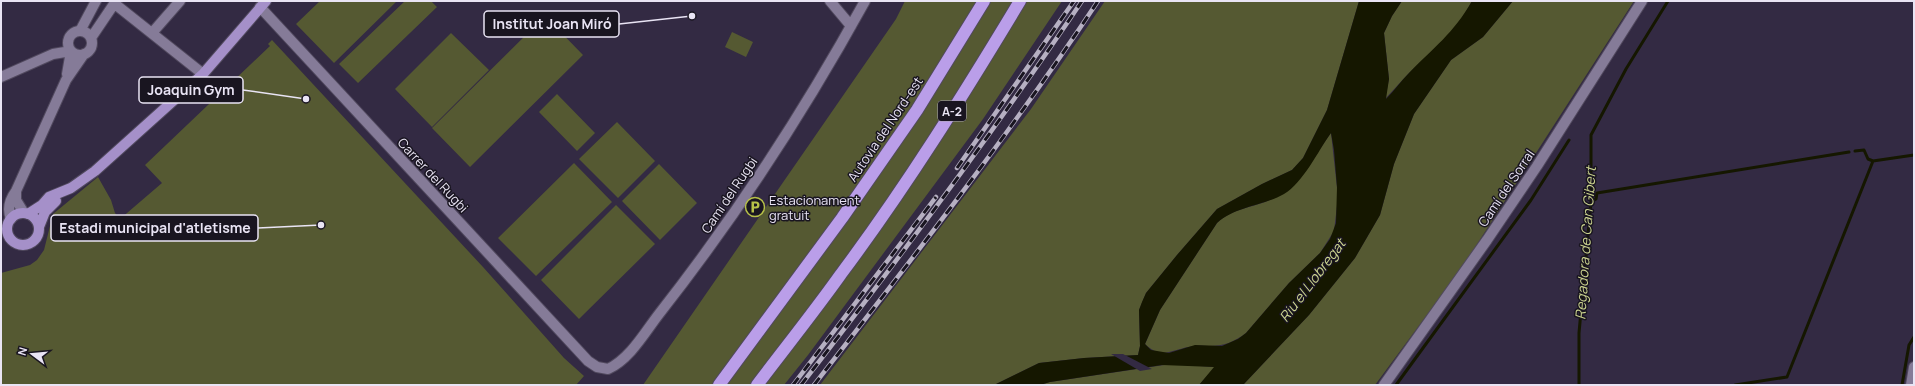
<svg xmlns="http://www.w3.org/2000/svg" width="1915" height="386" viewBox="0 0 1915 386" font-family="Manrope,sans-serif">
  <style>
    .green { fill: #555932 }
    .water { fill: #151700; fill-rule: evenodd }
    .pier { fill: #332a43 }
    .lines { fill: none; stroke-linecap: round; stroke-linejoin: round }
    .stream { stroke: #151700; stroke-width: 3 }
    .minor-casing { stroke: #51495e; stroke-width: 12 }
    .major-casing { stroke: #51495e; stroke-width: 12 }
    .highway-casing { stroke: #51495e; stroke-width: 14 }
    .minor { stroke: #857b98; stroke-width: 10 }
    .major { stroke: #a590c9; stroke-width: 10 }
    .highway { stroke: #ba9ee9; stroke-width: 12 }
    .rail-casing { stroke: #b6b0c2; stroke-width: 4.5 }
    .rail { stroke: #191520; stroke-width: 3; stroke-dasharray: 9; stroke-linecap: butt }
    .labels { text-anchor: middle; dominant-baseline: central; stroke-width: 3; stroke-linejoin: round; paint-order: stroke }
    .shield { fill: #191520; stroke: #aba6b4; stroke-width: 1 }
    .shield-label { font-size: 12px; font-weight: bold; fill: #e9e4f4 }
    .street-label { font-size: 13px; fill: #e9e4f4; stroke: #191520 }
    .poi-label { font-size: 13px; fill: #e9e4f4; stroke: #191520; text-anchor: start }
    .water-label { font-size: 14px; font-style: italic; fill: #ccd48f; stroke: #191520 }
    .leader { fill: none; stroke: #e9e4f4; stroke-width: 1.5 }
    .callout-dot { fill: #e9e4f4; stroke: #191520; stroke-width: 1.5 }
    .callout { fill: #191520; stroke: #e9e4f4; stroke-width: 1.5 }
    .callout-label { font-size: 14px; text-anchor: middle; font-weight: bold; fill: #e9e4f4 }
  </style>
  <rect width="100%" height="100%" fill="#332a43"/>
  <!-- green -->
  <path class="green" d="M320,1H397L334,63L296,24Z
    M405,1H431L437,7L358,83L339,64Z
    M905,1H1062L983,119L808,355L784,385H643L896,19Z
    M1105,1H1359L1327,110L1303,158L1292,170L1262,184L1217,209L1177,255L1146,293L1139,310L1140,346L1138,355L1084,358L1039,363L994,385H820L1031,109Z
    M1402,1H1472L1461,20L1449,35L1408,74L1385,99L1389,79L1384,33L1392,16Z
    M1513,1H1634L1461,269L1375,385H1243L1309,315L1355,258L1380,215L1394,164L1414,114L1451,60L1483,37Z
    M545,16L583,55L470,167L432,128Z
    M732,32L753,42L746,57L725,47Z
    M451,33L489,70L432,127L395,89Z
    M272,40L483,267L564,358L584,376L576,385H1V273L30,265L37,260L44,250L53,214L98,177L111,200L115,213L120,219L162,183L145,165L270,46L268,44Z
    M557,94L595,133L577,151L539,112Z
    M617,122L655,161L618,198L579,159Z
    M1331,133L1338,197L1334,231L1320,253L1289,283L1246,333C1234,342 1224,346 1209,346C1204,346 1198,345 1194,346C1174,348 1162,361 1145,344L1160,310L1217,223C1234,207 1257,208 1276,197C1302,182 1314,156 1331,133Z
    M574,163L612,202L536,276L498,238Z
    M659,164L697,203L660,240L622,201Z
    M616,205L655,244L579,319L541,280Z
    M1171,364L1215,367L1199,385H1040L1050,382Z"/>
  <!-- water -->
  <path class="water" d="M1359,1H1402L1392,16L1384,33L1389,79L1386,99C1394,91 1401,81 1409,73C1434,47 1453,34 1472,1H1513L1483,37L1451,60L1414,114L1394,164L1380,215L1355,258L1309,315L1243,385H1199L1214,367L1162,365L1050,382L1040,385H994L1039,363L1084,358L1138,355L1140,346L1139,310L1142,302L1146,293L1177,255L1217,209L1262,184L1292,170L1303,158L1327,110ZM1331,133L1334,150L1337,187L1336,223L1330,239L1320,253L1289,283L1246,333L1238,339L1222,346L1195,345L1169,353L1151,350L1145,344L1160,310L1217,223C1236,206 1263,206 1284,194C1303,183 1318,151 1331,133Z"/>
  <!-- pier -->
  <path class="pier" d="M1111,354H1123L1152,369L1140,371Z"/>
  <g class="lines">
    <!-- stream -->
    <path class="stream" d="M1855,151L1864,150L1868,159L1873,161L1914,155
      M1591,202L1596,199L1597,193L1849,152
      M1396,385L1531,200L1569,140
      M1579,385V333L1591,202V135L1626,69L1668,1
      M1735,385L1787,377L1873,161
      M1902,385L1909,345L1914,337"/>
    <!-- minor casing -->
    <g class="minor-casing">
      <path id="minor" d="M830,1L851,26
        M115,4L203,74
        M260,7L588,361L597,367L608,369C630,359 645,332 659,314C736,216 805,110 865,1
        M80,31L96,1
        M68 43a12 12 0 1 1 24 0a12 12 0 1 1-24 0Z
        M152,33L180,1
        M91,38L116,1
        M1,77L53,54L71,51L67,74
        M16,191V200L24,213
        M11,219C7,209 10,199 16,191L66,80L84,54
        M1384,385L1487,240L1537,166L1642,1
        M1911,385L1914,367"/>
    </g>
    <!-- major casing -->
    <g class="major-casing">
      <path id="major" d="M7 229a16 16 0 1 1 32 0a16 16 0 1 1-32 0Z
        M28,214L42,205L49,197L71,188L95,171L203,74L266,1
        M39,227L45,212L56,201"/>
    </g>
    <!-- highway casing -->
    <g class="highway-casing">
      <path id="highway" d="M719,385L842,218L917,110L984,1
        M757,385C785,348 814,312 841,274C906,187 964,94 1020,1"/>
    </g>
    <!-- minor -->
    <use href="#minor" class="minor"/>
    <!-- major -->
    <use href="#major" class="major"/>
    <!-- highway -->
    <use href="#highway" class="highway"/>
    <!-- rail casing -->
    <g class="rail-casing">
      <path id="rail" d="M957,168L1074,1
        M793,385L936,197
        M801,385C898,260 993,133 1082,1
        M814,385C912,259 1010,134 1098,1"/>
    </g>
    <!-- rail -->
    <use href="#rail" class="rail"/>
  </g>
  <!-- icons -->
  <defs>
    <g id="parking-ring" transform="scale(1)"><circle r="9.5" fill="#191520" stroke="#b7c148" stroke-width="1.5"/><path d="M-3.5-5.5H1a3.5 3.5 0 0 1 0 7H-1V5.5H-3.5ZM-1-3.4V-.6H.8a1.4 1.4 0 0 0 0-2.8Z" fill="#b7c148"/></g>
  </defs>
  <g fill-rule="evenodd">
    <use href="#parking-ring" x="755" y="207"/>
  </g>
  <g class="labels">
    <!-- shield labels -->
    <rect class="shield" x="938" y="101" width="28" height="20" rx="3"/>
    <g class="shield-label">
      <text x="952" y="111">A-2</text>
    </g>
    <!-- street labels -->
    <g class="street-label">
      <text transform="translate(885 129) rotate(-56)">Autovia del Nord-est</text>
      <text transform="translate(433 175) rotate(47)">Carrer del Rugbi</text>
      <text transform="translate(1506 188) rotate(-56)">Camí del Sorral</text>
      <text transform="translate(729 195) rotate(-56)">Camí del Rugbi</text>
    </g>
    <!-- poi labels -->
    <g class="poi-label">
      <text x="769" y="200">Estacionament<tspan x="769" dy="15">gratuit</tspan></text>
    </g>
    <!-- water labels -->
    <g class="water-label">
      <text transform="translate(1585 243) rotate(-86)">Regadora de Can Gibert</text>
      <text transform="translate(1312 280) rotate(-53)">Riu el Llobregat</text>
    </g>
  </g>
  <!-- callouts -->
  <path class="leader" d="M692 16L619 24M306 99L243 90M321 225L258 228"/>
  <g class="callout-dot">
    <circle cx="692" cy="16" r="4"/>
    <circle cx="306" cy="99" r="4"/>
    <circle cx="321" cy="225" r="4"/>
  </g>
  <g class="callout">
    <rect x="484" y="11" width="135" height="26" rx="4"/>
    <rect x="139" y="77" width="104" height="26" rx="4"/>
    <rect x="51" y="215" width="207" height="26" rx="4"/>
  </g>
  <g class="callout-label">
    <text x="552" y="29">Institut Joan Miró</text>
    <text x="191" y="95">Joaquin Gym</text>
    <text x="155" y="233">Estadi municipal d'atletisme</text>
  </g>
  <!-- border -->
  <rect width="1915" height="386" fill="none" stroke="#e9e4f4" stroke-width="4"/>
  <!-- north arrow -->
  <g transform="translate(32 354) rotate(286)" stroke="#191520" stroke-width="3" paint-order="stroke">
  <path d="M0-3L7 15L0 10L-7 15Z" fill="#e9e4f4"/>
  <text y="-6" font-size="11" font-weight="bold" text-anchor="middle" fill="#e9e4f4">N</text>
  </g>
</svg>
